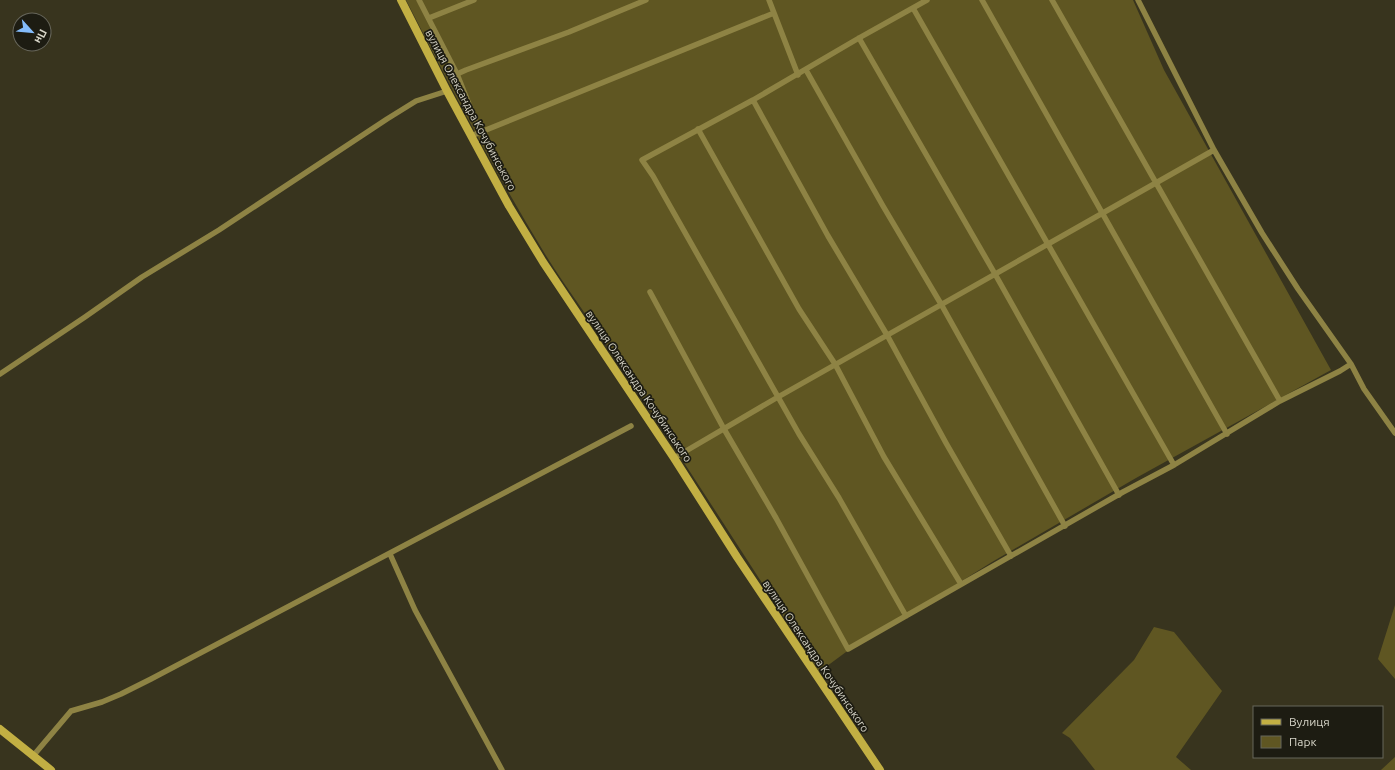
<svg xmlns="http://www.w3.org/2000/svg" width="1395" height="770" viewBox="0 0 1395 770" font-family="Ubuntu,sans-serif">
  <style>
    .green { fill: #5f5622 }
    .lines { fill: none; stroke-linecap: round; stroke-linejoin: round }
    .street { stroke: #8e8344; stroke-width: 5.5 }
    .secondary { stroke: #c2af43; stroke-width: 8 }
    .labels { text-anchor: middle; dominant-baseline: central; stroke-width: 3.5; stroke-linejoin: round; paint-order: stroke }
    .street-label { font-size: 11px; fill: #d7d5c8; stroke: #1d1c12 }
  </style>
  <rect width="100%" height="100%" fill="#38341e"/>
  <!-- green -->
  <path class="green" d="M406,0H1133L1164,70L1331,370L1136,478L992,562L941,594L869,635L819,672C755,571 690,472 625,372C599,332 570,294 545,254C495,172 450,86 406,0Z
    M1395,605V679L1378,659Z
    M1154,627L1174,632L1222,691L1176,757L1191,770H1095L1070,738L1062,733L1134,660Z
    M1395,757V770H1381Z"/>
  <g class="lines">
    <!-- street -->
    <path class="street" d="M419,0L457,74L480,132
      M769,0L798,75
      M982,0L1227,434
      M1052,0L1280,401
      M1138,0L1214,150L1262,233L1298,289L1351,364L1364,389L1395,433
      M913,8L1174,465
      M429,18L474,0
      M859,38L995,274L1119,495
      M806,70L883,206L941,304L1065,526
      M457,74L466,70L569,32L646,0
      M753,100L828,236L887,335L946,443L1011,556
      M698,129L799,309L835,364L884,457L961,584
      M471,136L774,13
      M650,292L724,429L776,518L848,649L1123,492L1174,465L1280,401L1340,371L1351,364
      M0,374L85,317L142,277L219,230L387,119L416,101L447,91
      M674,458L778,397L1214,150
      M390,554L415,610L502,770
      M906,616L839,498L799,434L653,176L642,160L753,100L859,38L927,0
      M33,756L71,711L102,702L121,694L151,679L631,426"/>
    <!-- secondary -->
    <path class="secondary" d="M401,0L447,91L509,206L543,262L674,458L737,557L880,770
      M0,729L51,770"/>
  </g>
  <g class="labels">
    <!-- street labels -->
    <g class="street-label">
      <text transform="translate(471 110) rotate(62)">вулиця Олександра Кочубинського</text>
      <text transform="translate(639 386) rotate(56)">вулиця Олександра Кочубинського</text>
      <text transform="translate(816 656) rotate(56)">вулиця Олександра Кочубинського</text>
    </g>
  </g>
  <!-- legend -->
  <rect x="1253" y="706" width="130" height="52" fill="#1d1c12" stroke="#67665b"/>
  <rect x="1261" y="719" width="20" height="6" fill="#c2af43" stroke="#67665b"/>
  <text x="1289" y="726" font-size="12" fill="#d7d5c8">Вулиця</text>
  <rect x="1261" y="736" width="20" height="12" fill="#5f5622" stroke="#67665b"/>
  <text x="1289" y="746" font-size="12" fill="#d7d5c8">Парк</text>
  <!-- north arrow -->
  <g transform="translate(32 32) rotate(117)"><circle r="19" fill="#1d1c12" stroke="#67665b"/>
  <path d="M0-3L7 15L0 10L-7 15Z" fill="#84bcfb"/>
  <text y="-6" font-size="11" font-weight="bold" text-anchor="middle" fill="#d7d5c8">Пн</text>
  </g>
</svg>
